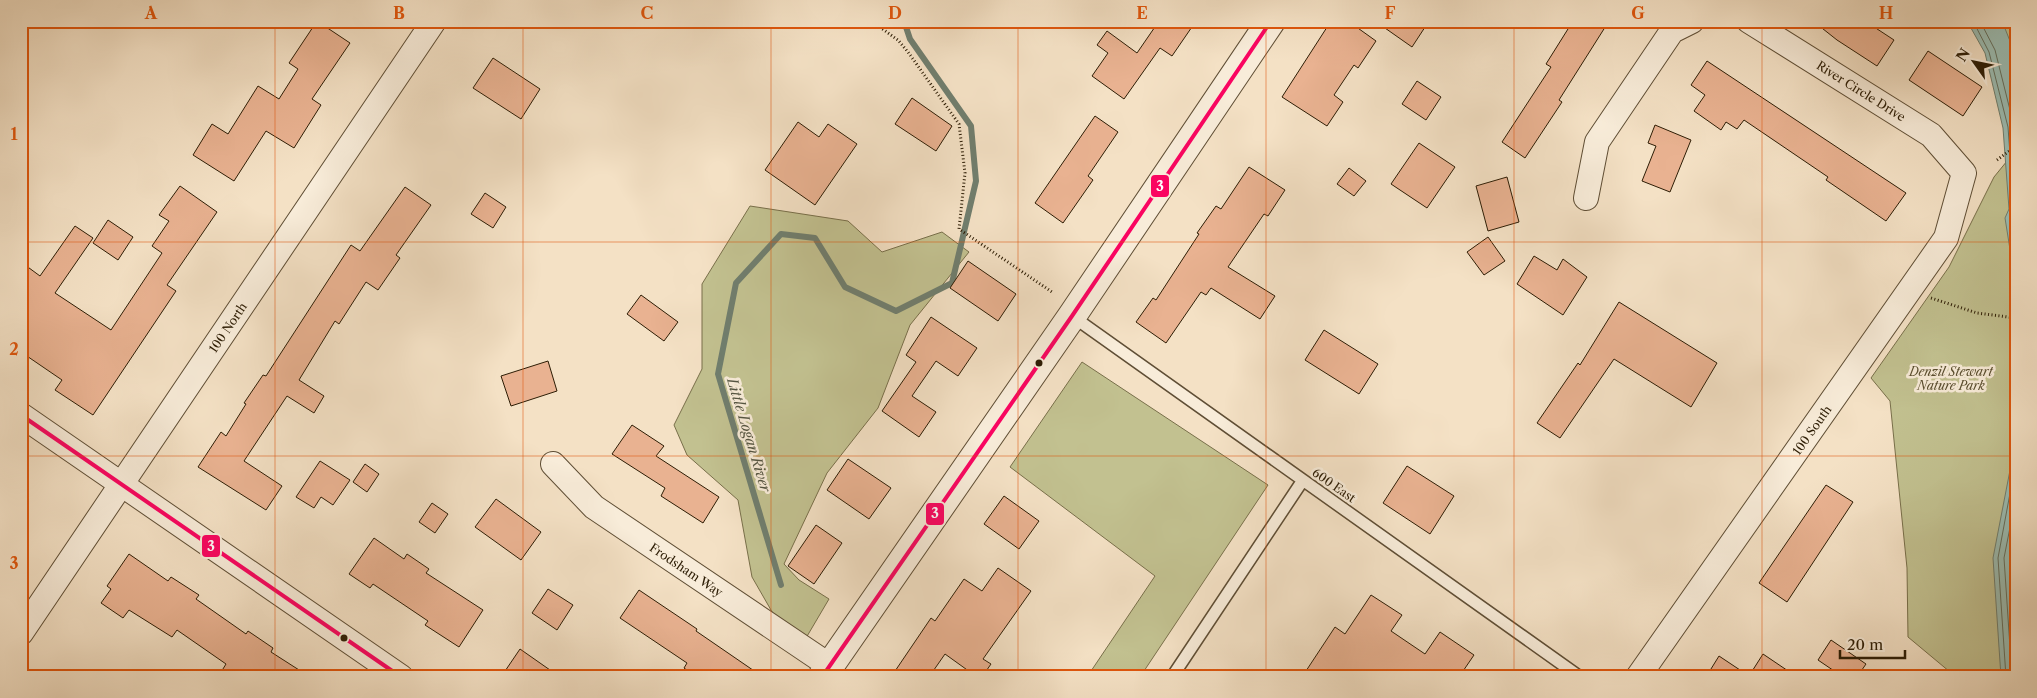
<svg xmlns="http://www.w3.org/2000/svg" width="2037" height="698" viewBox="0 0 2037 698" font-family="'Libre Caslon Text',serif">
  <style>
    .green { fill: #c2c190; stroke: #786f4a }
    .water { fill: #9cbeb4; stroke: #707e6e }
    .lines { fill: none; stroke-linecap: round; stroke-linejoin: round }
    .shore { stroke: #646e5c; stroke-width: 1 }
    .stream { stroke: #707e6e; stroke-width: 6 }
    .building { fill: #e9b291; stroke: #2d1d05 }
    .service-casing { stroke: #5f4e35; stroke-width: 14 }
    .minor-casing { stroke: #5f4e35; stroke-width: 26 }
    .tertiary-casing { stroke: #5f4e35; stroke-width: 30 }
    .path { stroke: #2d1d05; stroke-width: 3; stroke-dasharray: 1 2.5; stroke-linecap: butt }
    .service { stroke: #f8ecd9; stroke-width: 11 }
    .minor { stroke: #f8ecd9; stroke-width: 24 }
    .tertiary { stroke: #f8ecd9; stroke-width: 28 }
    .bus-1-casing { stroke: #f8ecd9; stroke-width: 8 }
    .bus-1 { stroke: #fa0561; stroke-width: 4 }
    .grid { fill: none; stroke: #df560c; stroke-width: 1; stroke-opacity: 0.55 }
    .bus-dot { fill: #2d1d05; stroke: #f8ecd9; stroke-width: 2 }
    .labels { text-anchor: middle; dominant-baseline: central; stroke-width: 5; stroke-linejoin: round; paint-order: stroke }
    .street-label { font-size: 12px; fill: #2d1d05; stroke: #f8ecd9 }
    .park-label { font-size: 12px; font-style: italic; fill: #5a4e2f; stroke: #f8ecd9 }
    .water-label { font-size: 14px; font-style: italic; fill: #545542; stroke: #f8ecd9 }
    .line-badge { stroke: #f8ecd9; stroke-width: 2 }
    .badge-label { font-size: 14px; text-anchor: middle; font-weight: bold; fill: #fff }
    .neatline { fill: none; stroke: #df560c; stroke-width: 2 }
    .grid-label { font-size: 16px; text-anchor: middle; font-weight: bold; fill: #df560c }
  </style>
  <rect width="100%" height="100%" fill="#f4e1c5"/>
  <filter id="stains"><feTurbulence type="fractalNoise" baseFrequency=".004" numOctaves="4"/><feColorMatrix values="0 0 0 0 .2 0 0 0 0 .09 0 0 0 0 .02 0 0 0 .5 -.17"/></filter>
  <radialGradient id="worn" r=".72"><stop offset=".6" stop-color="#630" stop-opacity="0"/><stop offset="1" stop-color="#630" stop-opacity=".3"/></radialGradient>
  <!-- green -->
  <path class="green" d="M1985,21H2016V62Z
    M2016,150V677H1956L1908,637L1907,568L1890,401L1871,378L1949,267L1994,177Z
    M750,206L848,221L882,252L942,232L969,252L910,325L878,408L827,473L784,564L799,580L829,599L806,638L775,617L752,577L738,500L687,455L674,425L702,369V284Z
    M1082,362L1268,485L1140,677H1087L1155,576L1010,467Z"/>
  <!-- water -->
  <path class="water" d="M1967,21H2002L2016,56V287L2005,218L2009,209L2003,128L1985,53Z
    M2016,372V677H2001L1993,558L2011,465Z"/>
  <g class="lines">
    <!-- shore -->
    <path class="shore" d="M1973,21L1989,52L2008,127L2014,209L2010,219L2016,256
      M1980,21L1995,50L2014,126L2016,147
      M2016,537L2012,559L2016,617
      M2006,677L1998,558L2016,461
      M2012,677L2004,558L2016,497"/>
    <!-- stream -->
    <path class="stream" d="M781,585L718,374L736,283L781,234L815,238L845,287L896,311L952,283L976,181L971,126L910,39L904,21"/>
  </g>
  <!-- building -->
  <path class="building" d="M317,21L350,43L312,99L321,105L294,148L266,131L234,181L193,155L212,124L228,134L258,86L279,99L298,69L289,63Z
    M1159,21H1196L1172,56L1160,48L1124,99L1092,76L1108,53L1097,45L1107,31L1137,53Z
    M1331,21H1348L1376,41L1358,68L1354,65L1334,95L1343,102L1327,126L1282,97Z
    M1375,21H1429L1412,47Z
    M1573,21H1609L1559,100L1562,102L1525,158L1502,142L1551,67L1546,64Z
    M1813,21H1865L1894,40L1877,66L1837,40Z
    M1928,51L1982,87L1963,116L1909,80Z
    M493,58L540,89L521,119L473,88Z
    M1707,61L1906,193L1886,221L1826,180L1828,177L1744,120L1737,129L1726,122L1721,130L1694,111L1705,95L1691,85Z
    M1417,81L1441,97L1426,120L1402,104Z
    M912,98L952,126L936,151L895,124Z
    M1095,116L1118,132L1088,176L1093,180L1063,223L1035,203Z
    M798,122L819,137L828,124L857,144L815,205L765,170Z
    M1655,125L1691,140L1670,192L1642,181L1656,146L1648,143Z
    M1419,143L1455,167L1427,208L1391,184Z
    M1249,167L1285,190L1268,216L1264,214L1228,267L1275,296L1260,319L1211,288L1206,295L1201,292L1166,343L1136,322L1153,298L1156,300L1199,234L1197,233L1216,206L1221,209Z
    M1349,168L1366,181L1354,196L1337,184Z
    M1507,177L1519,222L1488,231L1476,186Z
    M180,186L217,212L167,285L176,291L93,415L55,390L62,380L21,352V262L40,276L75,226L93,238L55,293L111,330L162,253L152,246L169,221L159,215Z
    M405,187L431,205L396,255L400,258L378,290L366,282L339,324L335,321L299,380L324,396L314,413L287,396L244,461L282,486L266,510L198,467L221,432L226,436L246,404L244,403L263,375L266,376L351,245L360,251Z
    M485,193L506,207L493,228L471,214Z
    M108,220L133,237L118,260L93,243Z
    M1488,237L1505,261L1484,275L1467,252Z
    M1534,256L1557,270L1563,259L1587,277L1563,315L1517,284Z
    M968,261L1016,294L998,321L950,288Z
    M641,295L678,322L664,341L627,314Z
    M1619,302L1717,363L1691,407L1614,359L1560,438L1537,423L1578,363L1580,365Z
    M931,317L977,348L958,376L936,361L912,396L936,412L919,437L882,411L916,362L906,355Z
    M1324,330L1378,364L1359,394L1305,360Z
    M548,361L557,391L511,406L501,376Z
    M632,425L664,446L656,456L719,497L703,523L661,496L665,488L612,454Z
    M848,459L891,488L869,519L827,490Z
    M320,461L350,480L333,505L321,497L314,508L296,497Z
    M365,464L379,474L367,492L353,482Z
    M1407,466L1454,496L1430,534L1383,503Z
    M1826,485L1853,502L1787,602L1759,583Z
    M1004,496L1039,521L1019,549L984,524Z
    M496,499L541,532L521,560L475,527Z
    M432,503L448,514L435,533L419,522Z
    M816,525L842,543L814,584L788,566Z
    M374,538L404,559L407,554L429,569L426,573L483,610L459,647L425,625L428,621L373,584L370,588L349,574Z
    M129,554L168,581L171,577L199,595L196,599L246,634L248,631L273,648L271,652L310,677H218L226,664L177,630L172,637L129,610L123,618L101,603L111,589L107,586Z
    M998,568L1031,591L983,659L991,664L982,677H977L945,654L929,677H891L931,618L935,621L964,579L982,591Z
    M548,589L573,605L557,630L532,613Z
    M639,590L697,629L696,631L763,677H696L684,668L687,663L620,618Z
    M1371,595L1402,615L1391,631L1425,654L1440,632L1474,655L1459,677H1302L1335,627L1345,634Z
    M1831,640L1866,664L1857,677H1843L1818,660Z
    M520,649L560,677H501Z
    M1763,654L1797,677H1706L1719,656L1749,676Z"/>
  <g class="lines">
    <!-- service casing -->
    <g class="service-casing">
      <path id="service" d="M1072,316L1580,677
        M1172,677L1303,480"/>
    </g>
    <!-- minor casing -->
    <g class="minor-casing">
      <g id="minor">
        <path d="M1586,198L1597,142L1672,31L1692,21"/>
        <path d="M21,415L401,677"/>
        <path id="s1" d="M553,464L594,507L830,666"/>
        <path id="s2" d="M21,633L434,21"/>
        <path id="s3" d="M1638,677L1946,238L1964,173L1931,135L1749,21"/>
      </g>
    </g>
    <!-- tertiary casing -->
    <g class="tertiary-casing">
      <path id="tertiary" d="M822,677L1072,316L1271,21"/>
    </g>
    <!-- path -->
    <path class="path" d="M871,21L898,40L908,52L959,124L965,173L959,229L1052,292
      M1997,160L2016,146
      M1931,298L1977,313L2016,318"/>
    <!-- service -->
    <use href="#service" class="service"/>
    <!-- minor -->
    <use href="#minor" class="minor"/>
    <!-- tertiary -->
    <use href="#tertiary" class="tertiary"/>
    <!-- bus-1 casing -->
    <g class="bus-1-casing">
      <path id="bus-1" d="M21,415L401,677
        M822,677L1072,316L1271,21"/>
    </g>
    <!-- bus-1 -->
    <use href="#bus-1" class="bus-1"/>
  </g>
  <!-- grid -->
  <path class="grid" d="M275,21V677M523,21V677M771,21V677M1018,21V677M1266,21V677M1514,21V677M1762,21V677M21,242H2016M21,456H2016"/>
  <!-- markers -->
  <g class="bus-dot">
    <circle cx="1039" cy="363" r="4.5"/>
    <circle cx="344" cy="638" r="4.5"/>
  </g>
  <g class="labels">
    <!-- street labels -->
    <g class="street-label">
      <text transform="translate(1861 91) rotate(32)">River Circle Drive</text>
      <text stroke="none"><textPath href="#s2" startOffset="369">100 North</textPath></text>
      <text stroke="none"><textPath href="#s3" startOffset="302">100 South</textPath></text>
      <text transform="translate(1334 485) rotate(35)">600 East</text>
      <text stroke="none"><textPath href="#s1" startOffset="171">Frodsham Way</textPath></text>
    </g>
    <!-- park labels -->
    <g class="park-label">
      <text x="1951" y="371">Denzil Stewart<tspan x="1951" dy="14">Nature Park</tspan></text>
    </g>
    <!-- water labels -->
    <g class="water-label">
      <text transform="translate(749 435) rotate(73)">Little Logan River</text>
    </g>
  </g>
  <g class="line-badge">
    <rect x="1150" y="174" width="20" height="24" rx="5" fill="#fa0561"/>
    <rect x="925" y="502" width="20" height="24" rx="5" fill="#fa0561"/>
    <rect x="201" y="534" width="20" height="24" rx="5" fill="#fa0561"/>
  </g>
  <g class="badge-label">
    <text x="1160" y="191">3</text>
    <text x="935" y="518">3</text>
    <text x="211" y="551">3</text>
  </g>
  <!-- margin -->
  <rect width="2037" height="698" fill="none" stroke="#f4e1c5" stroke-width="55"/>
  <!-- north arrow -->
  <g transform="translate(1974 62) rotate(303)" stroke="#f8ecd9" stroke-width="4" paint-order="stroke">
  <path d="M0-4L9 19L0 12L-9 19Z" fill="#2d1d05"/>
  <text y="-8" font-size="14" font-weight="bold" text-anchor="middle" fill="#2d1d05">N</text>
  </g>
  <!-- scale -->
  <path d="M1840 650v8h65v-8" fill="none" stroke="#2d1d05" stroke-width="2.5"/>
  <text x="1847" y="650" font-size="15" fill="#2d1d05" stroke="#f8ecd9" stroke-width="4" paint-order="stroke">20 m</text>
  <rect x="28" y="28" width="1982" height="642" class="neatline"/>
  <g class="grid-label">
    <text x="151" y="19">A</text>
    <text x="399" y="19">B</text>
    <text x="647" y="19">C</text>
    <text x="895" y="19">D</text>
    <text x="1142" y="19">E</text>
    <text x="1390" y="19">F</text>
    <text x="1638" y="19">G</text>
    <text x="1886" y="19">H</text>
    <text x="14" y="140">1</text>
    <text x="14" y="355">2</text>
    <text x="14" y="569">3</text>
  </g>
  <rect width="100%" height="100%" filter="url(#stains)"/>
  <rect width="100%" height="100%" fill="url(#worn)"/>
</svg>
